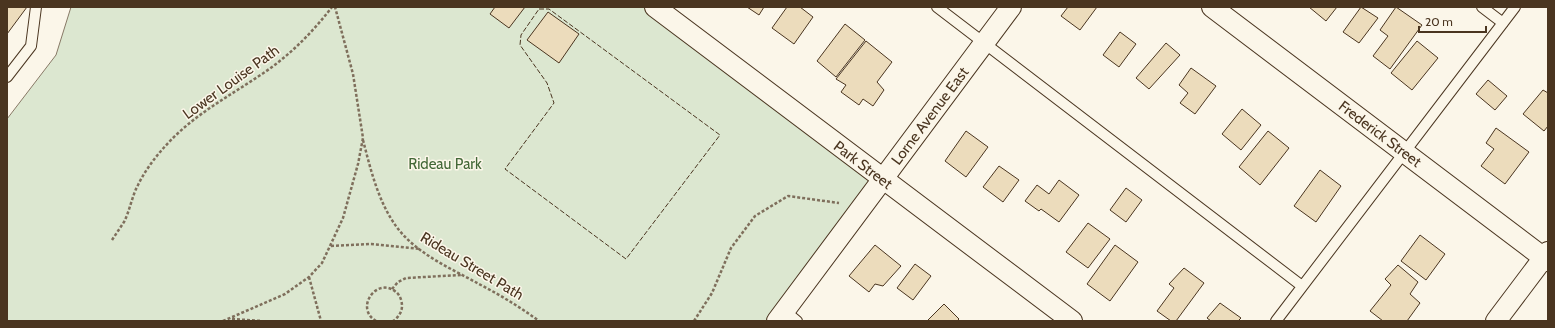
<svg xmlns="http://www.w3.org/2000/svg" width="1555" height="328" viewBox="0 0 1555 328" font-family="Cabin,sans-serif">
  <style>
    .green { fill: #dce7d0; stroke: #887966 }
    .building { fill: #ecdcbc; stroke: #4a3520 }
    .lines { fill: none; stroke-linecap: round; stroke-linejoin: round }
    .lane-casing { stroke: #4a3520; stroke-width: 12 }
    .street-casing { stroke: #4a3520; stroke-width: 22 }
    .path { stroke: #7f6f5c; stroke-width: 2.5; stroke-dasharray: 3 2; stroke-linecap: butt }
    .lane { stroke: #fbf6e9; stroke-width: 10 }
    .street { stroke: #fbf6e9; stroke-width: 20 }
    .fence { stroke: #4a3520; stroke-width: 1; stroke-dasharray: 5 2; stroke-linecap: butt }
    .labels { text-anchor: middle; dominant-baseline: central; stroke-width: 3; stroke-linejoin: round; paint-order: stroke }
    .street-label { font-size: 15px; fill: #4a3520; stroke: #fbf6e9 }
    .park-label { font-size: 15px; fill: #436837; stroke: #fbf6e9 }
  </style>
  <rect width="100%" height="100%" fill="#fbf6e9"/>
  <!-- green -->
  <path class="green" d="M71,7H655L883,180L777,321H7V119L56,55Z"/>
  <!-- building -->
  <path class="building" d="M7,7H27L7,34Z
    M495,7H525L509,28L490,14Z
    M747,7H764L759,15Z
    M787,7H800L813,17L794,44L772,28Z
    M1068,7H1097L1080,30L1061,16Z
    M1309,7H1337L1326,21Z
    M1361,7L1378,18L1359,43L1343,32Z
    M1396,7L1422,25L1390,69L1373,56L1388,36L1380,30Z
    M548,12L579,34L559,63L527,40Z
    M845,24L865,40L836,77L817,61Z
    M1120,32L1136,44L1119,67L1103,55Z
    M866,41L892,62L877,82L884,90L873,106L863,99L859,105L841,92L846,85L836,79Z
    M1417,41L1438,58L1412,90L1391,73Z
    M1166,43L1180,55L1149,89L1136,78Z
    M1191,68L1216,86L1195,114L1180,103L1188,93L1179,85Z
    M1488,80L1507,96L1495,110L1476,94Z
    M1543,90L1548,93V126L1544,131L1523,114Z
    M1242,109L1261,125L1241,150L1222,134Z
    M1496,128L1529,152L1505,184L1481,166L1494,149L1486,143Z
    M966,131L988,147L966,177L945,161Z
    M1268,131L1289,148L1260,185L1239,167Z
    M999,166L1019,180L1003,202L983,187Z
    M1320,170L1341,186L1316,222L1294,206Z
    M1059,180L1079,195L1059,222L1041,209L1039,211L1025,201L1037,185L1049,194Z
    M1126,188L1142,200L1126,222L1110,210Z
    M1088,223L1110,239L1088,268L1066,252Z
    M1420,235L1445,254L1426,280L1401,261Z
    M875,245L901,266L883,286L875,284L869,292L849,276Z
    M1115,245L1138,262L1110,301L1087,284Z
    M915,264L931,276L913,300L897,288Z
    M1398,265L1418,282L1410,294L1420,303L1407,321H1383L1370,311L1391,285L1385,279Z
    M1184,268L1204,283L1176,321H1171L1157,311L1174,288L1169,284Z
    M1220,303L1241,318L1238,321H1211L1207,318Z
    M944,304L959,319L957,321H927Z"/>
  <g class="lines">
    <!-- lane casing -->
    <g class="lane-casing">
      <path id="lane" d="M937,7L1302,286
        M1482,7L1503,23
        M7,77L31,46L36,7
        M785,311L797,321
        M1276,321L1515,7"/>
    </g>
    <!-- street casing -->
    <g class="street-casing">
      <path id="street" d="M655,7L1072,321
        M1212,7L1548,261
        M777,321L1011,7
        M1496,321L1548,252"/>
    </g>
    <!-- path -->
    <path class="path" d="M363,140C371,171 379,205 399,230C419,255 452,269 479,284C500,295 520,307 539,321
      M112,240C116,234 120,228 124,222C130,210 132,196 138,185C147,167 159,152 173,138C199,112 231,95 262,74C289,56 312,33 332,7
      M331,246L371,244L420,249
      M309,277L321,321
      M392,289L398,282L406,278L461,275
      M232,319L262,321
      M223,321L285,294L309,277L322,263L343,218L358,164L363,138L353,74L335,7
      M376,321C354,308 377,276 396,292C400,295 402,301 402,306C402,312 398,318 393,321
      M694,321L712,293L731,248L755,216L788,196L839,203"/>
    <!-- lane -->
    <use href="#lane" class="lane"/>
    <!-- street -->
    <use href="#street" class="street"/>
    <!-- fence -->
    <path class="fence" d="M539,9H549L720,135L626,259L505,169L554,103L547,83L520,45L521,35Z"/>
  </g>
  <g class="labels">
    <!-- street labels -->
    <g class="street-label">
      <text transform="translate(231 82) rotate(-36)">Lower Louise Path</text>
      <text transform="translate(930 116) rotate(-53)">Lorne Avenue East</text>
      <text transform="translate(1380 134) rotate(37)">Frederick Street</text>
      <text transform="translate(863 165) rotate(37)">Park Street</text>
      <text transform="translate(472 266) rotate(31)">Rideau Street Path</text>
    </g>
    <!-- park labels -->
    <g class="park-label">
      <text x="445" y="164">Rideau Park</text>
    </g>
  </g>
  <!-- border -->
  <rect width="1555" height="328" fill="none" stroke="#4a3520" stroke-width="16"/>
  <!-- scale -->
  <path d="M1419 26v6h67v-6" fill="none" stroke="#4a3520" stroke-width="2"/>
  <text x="1425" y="26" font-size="12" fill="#4a3520" stroke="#fbf6e9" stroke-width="3" paint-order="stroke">20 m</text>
</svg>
